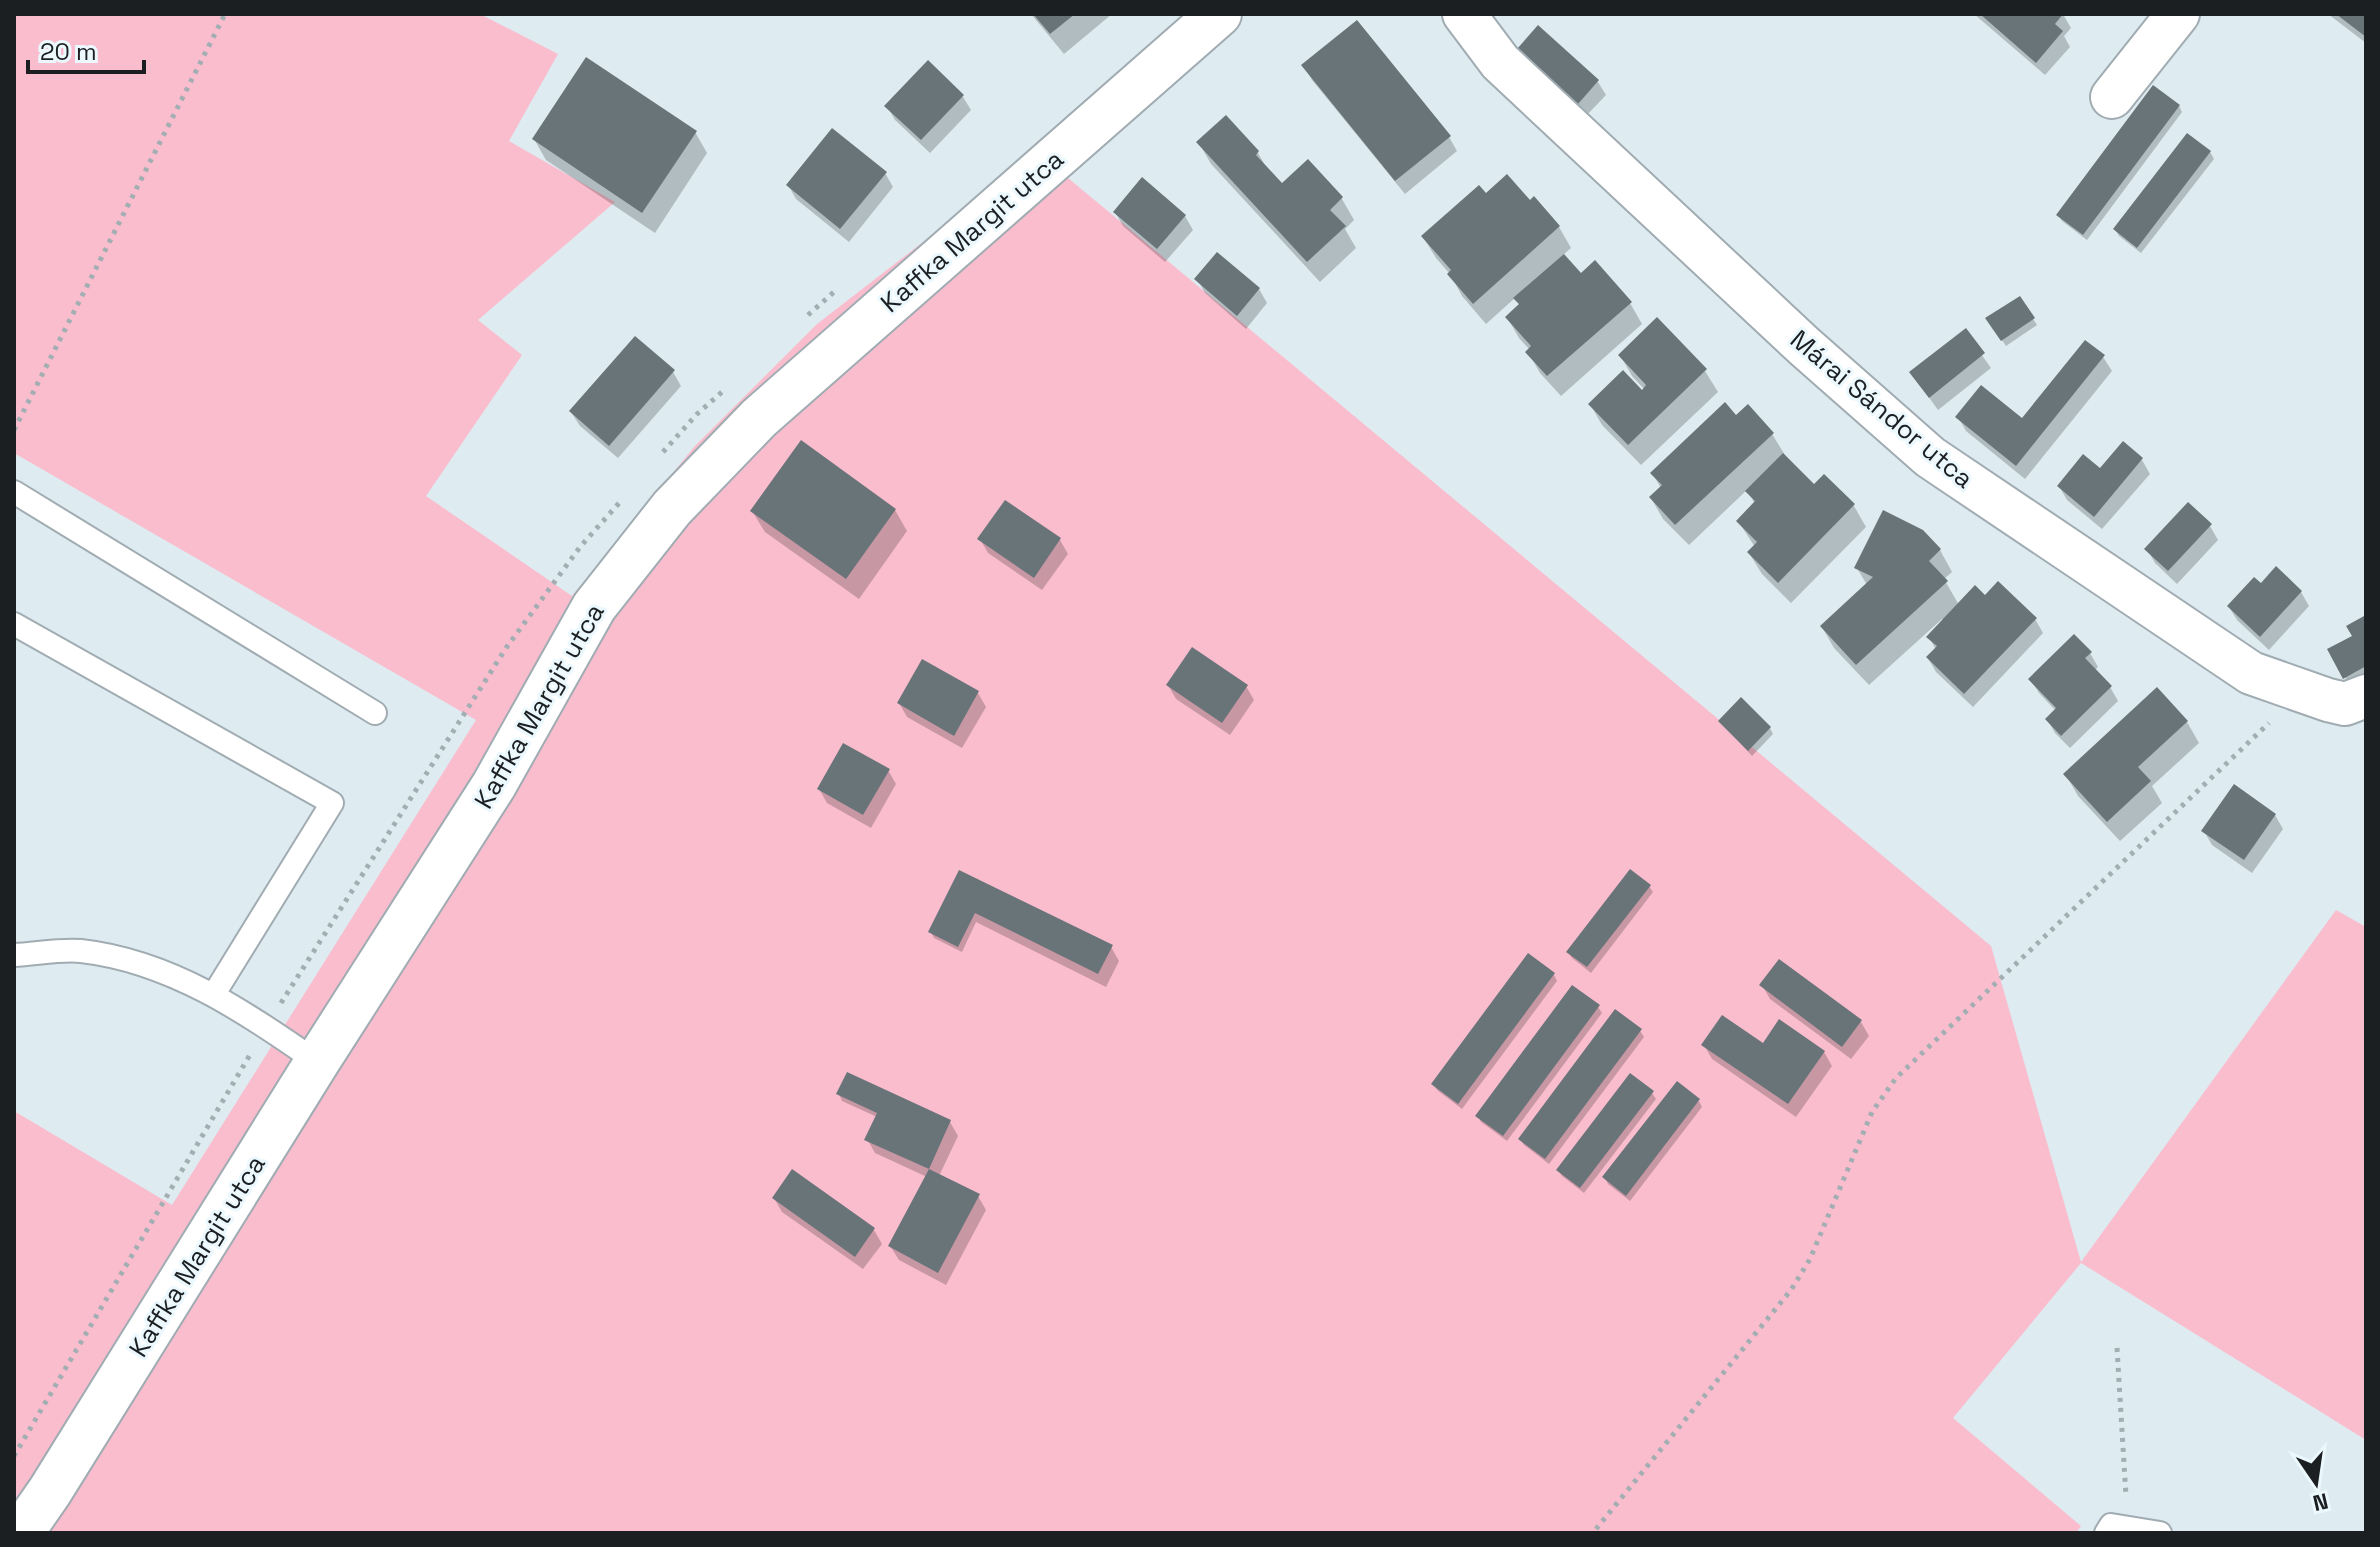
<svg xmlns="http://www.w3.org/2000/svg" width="2380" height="1547" viewBox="0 0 2380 1547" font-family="'Space Grotesk',sans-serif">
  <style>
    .green { fill: #fabdce }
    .shadow { fill: #0003 }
    .building { fill: #697479 }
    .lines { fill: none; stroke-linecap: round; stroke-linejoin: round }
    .service-casing { stroke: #a0acb2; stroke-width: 26 }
    .minor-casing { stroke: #a0acb2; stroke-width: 46 }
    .tertiary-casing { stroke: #a0acb2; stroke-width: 48 }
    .path { stroke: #a3aeb2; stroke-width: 5; stroke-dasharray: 4 6; stroke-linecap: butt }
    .service { stroke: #fff; stroke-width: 22 }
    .minor { stroke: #fff; stroke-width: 42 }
    .tertiary { stroke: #fff; stroke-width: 44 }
    .labels { text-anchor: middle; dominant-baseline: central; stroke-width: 6; stroke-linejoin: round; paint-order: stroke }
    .street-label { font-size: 26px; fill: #1b1f21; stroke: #ebf8fe }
  </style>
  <rect width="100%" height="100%" fill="#deebf0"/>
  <!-- green -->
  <path class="green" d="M14,14H480L558,54L509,141L615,202L478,320L522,355L426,496L572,596L695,446L817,324L1038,153L1991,946L2081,1262L2336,910L2366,927V1440L2081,1263L1953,1418L2081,1526L2076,1533H14V1111L172,1205L476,720L14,453Z"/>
  <!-- shadow -->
  <path class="shadow" d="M1031,14H1112L1064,54Z
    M1974,14H2066L2064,16L2071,28L2064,36L2070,47L2045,75Z
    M2328,14H2366V43Z
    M1538,28L1598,82L1606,95L1586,116L1527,63L1519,49Z
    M928,63L963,97L971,110L930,153L895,120L887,106Z
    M1304,66L1449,137L1457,151L1405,194L1312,80Z
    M2179,106L2182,112L2087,240L2062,221L2058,215Z
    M1226,118L1258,153L1269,172L1282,186L1308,162L1342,199L1354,220L1345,229L1356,248L1320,282L1211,164L1199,143Z
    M695,132L707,153L655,233L546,160L534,139Z
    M2210,152L2214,159L2141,253L2119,236L2115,229Z
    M885,173L893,187L849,242L796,199L788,185Z
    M1486,196L1530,203L1534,199L1559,227L1571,248L1563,255L1581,276L1630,303L1642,324L1561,396L1540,373L1528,352L1530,350L1519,338L1507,317L1520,306L1515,298L1486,324L1462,296L1450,274L1436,258L1423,237Z
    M1115,212L1185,216L1193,230L1165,262L1123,226Z
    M1197,279L1259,289L1267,303L1246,329L1205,293Z
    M2020,298L2037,325L2006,346L1988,319Z
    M1657,320L1705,371L1718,392L1641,465L1602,425L1590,404L1642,393L1645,390L1632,376L1620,355Z
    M1965,331L1991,368L1938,410L1911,372Z
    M2103,357L2112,371L2025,479L1966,431L1958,417L2022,420Z
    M673,372L681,386L618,458L580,426L571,412Z
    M1736,418L1772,434L1785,455L1815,487L1824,477L1854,506L1866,527L1791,603L1762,574L1749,553L1755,547L1738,521L1755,504L1747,490L1689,545L1663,519L1651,498L1661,488L1652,473Z
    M2123,444L2142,460L2150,474L2102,529L2067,500L2059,486L2100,471Z
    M895,510L907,531L859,599L765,532L752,511Z
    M2210,526L2218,540L2177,584L2155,563L2147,549Z
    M1922,532L1940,550L1952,572L1944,579L1959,605L1985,598L2035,619L2043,633L1973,707L1936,672L1928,658L1936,650L1929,637L1944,621L1942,619L1869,685L1834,648L1822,627L1867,585L1857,568Z
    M980,539L1060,540L1068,554L1042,590L988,553Z
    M2261,585L2301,592L2309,606L2269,650L2237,620L2229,607Z
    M2364,619L2366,623V684L2353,691L2330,649L2354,636Z
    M2090,653L2098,667L2094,671L2110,687L2118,701L2070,748L2055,733L2047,719L2056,711L2039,693L2031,680Z
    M1168,685L1246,686L1254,700L1230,735L1176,699Z
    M978,693L986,707L962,748L907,717L899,703Z
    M1720,721L1770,728L1773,734L1752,756Z
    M2187,722L2199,743L2152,786L2162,803L2120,841L2078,796L2066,775Z
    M888,770L896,784L871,828L827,803L819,789Z
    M2275,815L2283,829L2252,873L2212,845L2204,831Z
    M960,873L1111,947L1119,961L1106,987L976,922L962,952L934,938L931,932Z
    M1649,886L1653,892L1591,973L1572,958L1568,952Z
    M1528,956L1554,975L1557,981L1462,1109L1437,1090L1433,1084Z
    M1762,985L1861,1022L1869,1036L1851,1059L1770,999Z
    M1598,1007L1602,1013L1507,1141L1481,1122L1478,1116Z
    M1640,1031L1644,1037L1549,1164L1524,1145L1520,1139Z
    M1704,1045L1763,1046L1824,1052L1832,1066L1796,1117L1712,1059Z
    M1652,1093L1656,1099L1584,1193L1562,1176L1558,1170Z
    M839,1094L950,1122L958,1136L939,1176L978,1196L986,1210L946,1285L899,1260L890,1246L927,1177L875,1153L867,1139L877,1117L842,1101Z
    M1699,1101L1702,1107L1630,1201L1608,1184L1605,1178Z
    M774,1198L874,1230L882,1244L863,1269L782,1212Z"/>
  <!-- building -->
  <path class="building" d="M1033,14H1075L1050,34Z
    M1980,14H2063L2055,24L2063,31L2036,63Z
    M2336,14H2366V37Z
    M1357,20L1451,136L1395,181L1301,65Z
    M1538,25L1599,80L1578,104L1517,49Z
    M586,57L697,131L642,213L532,139Z
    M928,60L964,95L921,140L884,106Z
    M2153,85L2180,105L2083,235L2056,215Z
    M1226,115L1259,151L1256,155L1282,183L1308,159L1343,197L1330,210L1346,226L1307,262L1196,142Z
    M832,128L887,172L840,229L786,185Z
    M2187,133L2211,151L2137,248L2113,229Z
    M1507,174L1530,200L1534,196L1560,226L1473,304L1447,274L1451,270L1421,236L1479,185L1486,193Z
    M1142,177L1186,215L1157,249L1113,212Z
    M1217,252L1260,288L1237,316L1194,279Z
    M1564,254L1581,273L1595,260L1632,302L1547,376L1525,352L1531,346L1505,317L1519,304L1513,298Z
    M2020,296L2035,318L2001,341L1985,318Z
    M1657,317L1707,369L1628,445L1588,404L1623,370L1642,390L1646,385L1618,355Z
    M1966,328L1985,353L1929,398L1909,372Z
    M635,336L675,370L609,446L569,411Z
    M2085,340L2105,355L2016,466L1955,417L1981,385L2022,418Z
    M1725,402L1736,415L1748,404L1774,433L1675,525L1649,497L1662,485L1650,473Z
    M801,440L896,509L846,579L750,511Z
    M2123,441L2143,458L2094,517L2057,486L2083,454L2100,468Z
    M1783,453L1814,484L1824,474L1855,504L1778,583L1747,552L1757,542L1736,521L1755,501L1745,491Z
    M1005,500L1061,538L1034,578L977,539Z
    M2188,502L2212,524L2168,571L2144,549Z
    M1883,510L1923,530L1941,549L1929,561L1948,581L1856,665L1820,626L1873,577L1854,568Z
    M2276,566L2302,591L2260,637L2227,606L2254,577L2261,583Z
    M1998,581L2037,618L1964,694L1926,657L1937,646L1926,637L1975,585L1985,595Z
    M2364,616L2366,666L2343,679L2327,649L2352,636L2346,626Z
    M2074,634L2092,652L2085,658L2112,686L2061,736L2045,719L2056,708L2028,679Z
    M1192,647L1248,685L1222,723L1166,685Z
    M922,659L979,691L954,736L897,703Z
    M2157,687L2188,721L2138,767L2151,781L2107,822L2063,774Z
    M1741,697L1771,727L1748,751L1718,721Z
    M843,743L890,769L863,815L817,789Z
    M2234,784L2276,814L2244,860L2201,831Z
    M1630,869L1651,885L1587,967L1566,952Z
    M959,870L1113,945L1098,974L975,913L958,947L928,932Z
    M1528,953L1555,973L1458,1104L1431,1084Z
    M1779,959L1862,1020L1842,1047L1759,985Z
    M1572,985L1600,1005L1503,1136L1475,1116Z
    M1615,1009L1642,1029L1545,1159L1518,1139Z
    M1722,1015L1763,1043L1779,1019L1825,1051L1788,1104L1701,1045Z
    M847,1072L951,1120L929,1169L980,1194L938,1273L888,1246L929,1169L864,1140L877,1113L836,1094Z
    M1630,1073L1654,1091L1580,1188L1556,1170Z
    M1677,1081L1700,1099L1626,1196L1602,1177Z
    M792,1169L875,1228L855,1257L772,1198Z"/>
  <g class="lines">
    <!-- service casing -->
    <g class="service-casing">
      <path id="service" d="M14,492L375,713
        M14,624L332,803L214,994
        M14,955C36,954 60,949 81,951C170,961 246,1012 317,1062
        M2106,1533L2111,1525L2160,1533"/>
    </g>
    <!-- minor casing -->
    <g class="minor-casing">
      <path id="minor" d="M1464,14L1500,62L1804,346L1930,457L2251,673L2328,700L2345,704L2366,696
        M2112,97L2178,14"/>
    </g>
    <!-- tertiary casing -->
    <g class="tertiary-casing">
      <path id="tertiary" d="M21,1533L50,1491L317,1062L494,785L594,607L672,508L759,418L1219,14"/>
    </g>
    <!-- path -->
    <path class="path" d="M808,315L834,292
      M14,430L225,14
      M663,452L697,414L723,391
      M281,1003L506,648L580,547L620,502
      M2117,1348L2126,1496
      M14,1456L251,1053
      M1596,1529L1791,1290L1810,1259L1872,1112L1896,1078L2269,723"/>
    <!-- service -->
    <use href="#service" class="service"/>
    <!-- minor -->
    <use href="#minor" class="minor"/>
    <!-- tertiary -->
    <use href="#tertiary" class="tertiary"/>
  </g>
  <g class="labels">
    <!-- street labels -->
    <g class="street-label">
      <text transform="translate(972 231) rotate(-41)">Kaffka Margit utca</text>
      <text transform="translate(1882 409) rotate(40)">Márai Sándor utca</text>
      <text transform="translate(539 706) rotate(-60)">Kaffka Margit utca</text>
      <text transform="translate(197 1256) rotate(-58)">Kaffka Margit utca</text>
    </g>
  </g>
  <!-- border -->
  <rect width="2380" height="1547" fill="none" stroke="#1b1f21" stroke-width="32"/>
  <!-- north arrow -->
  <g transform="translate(2316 1483) rotate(167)" stroke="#ebf8fe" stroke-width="6" paint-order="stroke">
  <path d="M0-6L14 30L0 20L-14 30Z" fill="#1b1f21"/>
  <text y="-12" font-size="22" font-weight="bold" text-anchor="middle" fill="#1b1f21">N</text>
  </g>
  <!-- scale -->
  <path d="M28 60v12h116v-12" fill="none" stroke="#1b1f21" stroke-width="4"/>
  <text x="40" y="60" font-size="24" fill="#1b1f21" stroke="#ebf8fe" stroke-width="6" paint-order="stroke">20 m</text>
</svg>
